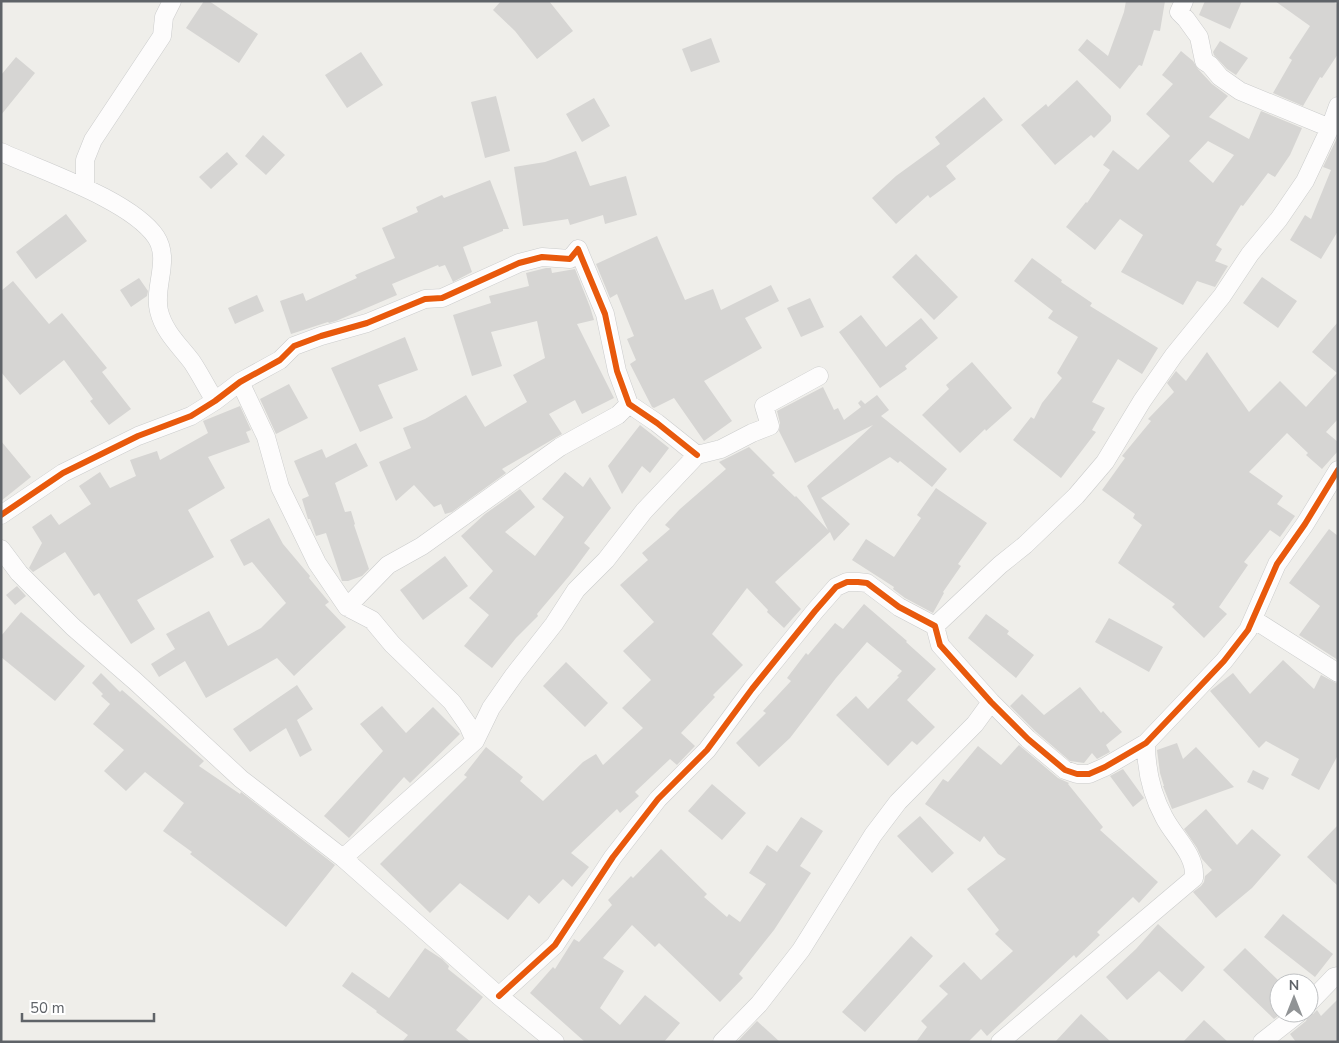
<svg xmlns="http://www.w3.org/2000/svg" width="1339" height="1043" viewBox="0 0 1339 1043" font-family="'Nunito Sans',sans-serif">
  <style>
    .building { fill: #d6d5d3; fill-rule: evenodd }
    .lines { fill: none; stroke-linecap: round; stroke-linejoin: round }
    .minor-casing { stroke: #cbcccc; stroke-width: 19 }
    .minor { stroke: #fdfcfc; stroke-width: 18 }
    .cycleway-casing { stroke: #fff; stroke-width: 9 }
    .cycleway { stroke: #e8590c; stroke-width: 6 }
  </style>
  <rect width="100%" height="100%" fill="#efeeea"/>
  <!-- building -->
  <path class="building" d="M204,1H209L258,34L239,63L186,28Z
    M501,1H549L573,31L537,59L515,31L493,10Z
    M1126,1H1165L1160,31L1154,30L1142,66L1139,65L1120,89L1078,50L1087,39L1108,56L1124,12Z
    M1205,1H1242L1230,29L1199,15Z
    M1275,1H1333L1338,5V54L1322,78L1320,77L1303,106L1273,93L1292,60L1289,58L1310,26Z
    M711,38L720,62L691,72L682,49Z
    M1220,41L1248,58L1236,75L1227,69L1214,55L1213,52Z
    M1181,51L1193,61L1198,69L1212,84L1228,96L1209,117L1249,139L1261,111L1302,128L1290,155L1275,177L1268,173L1243,206L1241,205L1216,245L1222,249L1215,261L1228,266L1215,287L1197,281L1183,305L1121,272L1143,235L1120,219L1095,250L1066,227L1086,202L1087,203L1110,170L1103,165L1113,150L1138,170L1170,136L1146,114L1173,84L1162,75ZM1208,141L1234,155L1213,183L1189,161Z
    M361,52L383,85L347,108L325,75Z
    M16,57L35,73L1,115V75Z
    M1077,80L1111,116V121L1094,138L1091,135L1055,165L1021,125L1046,104L1048,107Z
    M496,96L510,151L485,158L471,102Z
    M984,97L1003,120L946,166L956,179L930,198L928,195L896,224L872,198L896,176L940,144L935,137Z
    M594,98L610,126L582,142L566,114Z
    M263,135L285,155L266,175L245,156Z
    M1338,136V231L1321,259L1290,240L1305,215L1311,219L1331,170L1323,167Z
    M576,151L590,186L626,176L637,215L605,224L603,215L570,225L568,219L523,226L514,167L545,162Z
    M227,152L238,164L211,189L199,177Z
    M490,180L509,229H503V231L463,247L472,272L453,282L445,265L439,267L438,265L392,284L397,295L336,321L329,323L328,322L291,334L280,301L303,293L306,301L357,278L355,275L395,258L382,228L418,212L416,207L442,195L444,198Z
    M66,214L87,241L36,279L16,252Z
    M657,236L685,300L713,289L721,310L771,285L779,301L745,318L762,348L704,381L732,421L704,441L674,398L654,408L652,407L630,364L636,360L627,339L634,336L617,294L610,298L596,264Z
    M916,254L958,297L934,320L892,277Z
    M1032,258L1062,280L1061,282L1092,303L1090,306L1158,348L1142,374L1118,359L1092,402L1105,408L1092,430L1096,432L1061,478L1013,440L1031,417L1034,419L1042,403L1062,378L1057,373L1078,337L1048,318L1053,311L1014,281Z
    M546,268H551L552,273L575,269L590,307L594,320L577,324L614,398L582,414L575,400L549,414L562,434L502,469L506,473L452,512L445,514L441,504L434,507L414,485L396,501L379,462L411,448L403,428L425,419L466,395L485,427L527,402L513,375L545,358L537,321L491,332L502,366L472,376L453,315L491,303L489,296L529,286L526,273Z
    M1262,277L1297,301L1278,328L1243,303Z
    M139,278L148,291L147,296L131,307L120,290Z
    M13,281L49,324L62,313L107,368L102,372L131,409L109,425L90,401L93,399L64,360L20,395L1,372V291Z
    M257,295L264,311L235,324L228,308Z
    M810,298L824,327L801,337L787,308Z
    M861,315L886,347L921,318L938,338L905,366L907,369L880,388L839,332Z
    M1338,322V419L1326,432L1338,442V451L1322,469L1306,455L1308,453L1287,433L1249,472L1283,496L1277,504L1295,516L1280,537L1270,530L1244,562L1248,565L1219,607L1227,614L1204,638L1172,607L1175,604L1118,563L1142,525L1133,518L1135,514L1102,490L1125,458L1122,456L1151,421L1148,419L1174,392L1167,383L1176,371L1186,381L1207,352L1249,412L1280,381L1306,407L1337,373L1312,352Z
    M405,337L418,370L378,385L393,418L360,432L331,368Z
    M972,362L1012,408L986,431L985,429L960,453L922,415L949,389L946,385Z
    M289,384L308,418L276,434L260,399Z
    M823,387L834,410L838,408L844,420L861,407L858,403L861,400L865,404L877,395L889,410L881,416L947,469L932,487L900,461L898,463L890,457L821,498L850,524L834,541L830,532L775,582L801,609L784,628L767,612L768,610L747,588L712,634L743,665L713,695L715,697L681,733L695,746L677,765L670,759L635,792L639,796L620,813L617,809L571,853L589,867L572,887L563,879L539,904L529,895L508,920L460,883L430,913L380,864L467,777L464,775L486,747L523,777L520,781L543,801L583,762L596,754L603,765L643,728L622,708L651,680L623,651L654,622L620,585L648,560L642,553L670,529L665,525L680,509L726,469L719,462L749,447L775,473L772,475L795,497L796,496L828,530L807,486L873,425L795,463L779,431L780,423L777,411Z
    M240,406L251,430L246,432L250,442L208,457L225,488L188,510L214,557L137,600L155,629L131,644L99,593L94,596L65,552L33,572L29,568L42,543L32,527L51,514L59,525L91,504L79,486L100,472L110,488L136,476L130,460L157,451L160,460L208,433L203,421Z
    M640,425L669,448L650,473L642,466L622,494L608,466Z
    M1,441L31,477L1,501Z
    M356,443L368,466L335,483L345,512L351,511L355,524L354,525L369,569L362,576L348,581H342L326,533L316,536L310,519H308L302,499L309,496L294,461L322,449L326,458Z
    M565,472L583,487L590,477L611,508L584,543L590,548L570,575L537,614L538,616L516,638L492,668L464,646L489,615L469,598L493,571L461,536L485,514L520,489L535,507L505,532L535,556L564,517L542,499Z
    M936,488L987,523L958,564L961,566L943,592L944,593L933,613L905,598L893,589L894,587L852,560L866,539L894,557L921,518L917,515Z
    M269,518L283,544L310,576L309,578L329,602L325,605L346,627L294,676L277,658L206,698L185,661L159,677L151,664L175,649L166,634L209,611L228,646L261,628L286,603L252,562L244,566L230,540Z
    M1329,529L1338,536V660L1299,635L1320,606L1289,583Z
    M445,556L468,586L423,620L400,590Z
    M17,586L26,596L15,605L6,595Z
    M864,604L907,641L906,642L936,669L907,700L935,727L917,745L912,741L888,766L836,715L856,696L868,709L899,677L897,676L902,671L867,642L836,678L790,738L759,767L736,743L766,713L763,711L791,681L787,678L806,653L808,655L835,623L843,629Z
    M21,612L85,666L55,701L1,657V636Z
    M986,614L1009,631L1007,634L1034,655L1016,678L968,638Z
    M1109,618L1163,647L1149,672L1095,642Z
    M1283,660L1314,689L1321,675L1338,684V755L1319,790L1291,775L1299,759L1266,741L1259,748L1210,691L1233,673L1250,694Z
    M566,662L608,703L585,727L543,686Z
    M101,673L120,692L122,690L204,761L199,766L240,794L241,792L335,865L286,927L190,854L192,852L163,831L184,803L145,772L126,791L104,771L124,750L93,724L110,704L101,696L103,694L92,683Z
    M297,685L313,709L297,720L312,750L300,757L286,728L250,752L233,729Z
    M1080,687L1101,713L1103,711L1122,732L1106,745L1110,752L1097,759L1092,753L1084,763L1070,761L1035,731L1010,706L1022,694L1044,715Z
    M382,706L406,733L433,707L460,734L410,783L404,777L349,838L324,816L383,751L360,724Z
    M1177,743L1183,759L1196,747L1234,787L1172,809L1163,786H1164L1160,773L1157,750Z
    M1019,745L1058,778L1069,783L1068,784L1103,827L1100,830L1158,882L1139,903L1133,897L1097,932L1100,935L1076,958L1074,955L987,1036L981,1029L968,1042H916L927,1027L921,1021L948,994L939,986L964,962L981,980L1013,951L995,934L999,930L967,889L1006,859L998,854L984,836L980,842L925,804L943,779L948,782L978,746L1001,765Z
    M1123,769L1144,798L1133,807L1110,776Z
    M1253,770L1269,778L1263,790L1247,782Z
    M712,784L746,813L722,840L688,811Z
    M1206,809L1237,845L1252,829L1281,855L1252,888L1216,918L1193,892L1201,886L1204,882L1205,876L1212,870L1202,859L1197,848L1184,829Z
    M920,816L954,853L932,873L897,836Z
    M801,817L823,831L800,866L811,873L774,930L739,974L743,978L720,1002L659,943L655,947L632,925L603,958L624,971L600,1008L620,1025L645,995L680,1023L664,1042H585L530,993L553,967L555,969L574,939L579,942L612,905L608,900L631,876L633,878L661,849L707,894L704,897L727,917L729,914L740,922L766,884L749,873L767,845L777,852Z
    M1338,825V886L1307,857Z
    M1283,914L1333,954L1315,977L1264,937Z
    M1158,924L1205,967L1182,992L1159,971L1127,1000L1106,977L1136,949Z
    M911,936L933,956L865,1032L842,1012Z
    M425,948L442,959L449,966L448,969L483,997L456,1030L471,1042H402L408,1035L376,1012L377,1011L342,986L352,972L389,998Z
    M1245,948L1279,981V1013H1282L1274,1019L1223,970Z
    M1338,999V1042H1296L1290,1034L1306,1021L1309,1013L1313,1014L1317,1010L1321,1016Z
    M1081,1014L1111,1042H1055Z
    M1204,1020L1228,1042H1183Z
    M757,1021L780,1042H737Z"/>
  <g class="lines">
    <!-- minor casing -->
    <g class="minor-casing">
      <path id="minor" d="M1184,1L1179,12L1186,19L1199,37L1204,61L1210,65L1220,77L1240,91L1330,128
        M1,152C42,171 131,200 156,237C171,260 153,287 159,311C164,332 180,346 192,362C200,374 207,388 215,401
        M85,187V160L93,140L162,36L164,17L172,1
        M240,382L266,437L280,487L317,563L347,607L372,620L392,644L452,702L468,725L475,741
        M1,515L63,473L138,436L191,416L215,401L240,382L280,360L294,346L321,336L367,323L425,299L442,298L519,263L542,257L570,259L578,249L605,314L617,371L629,404L657,423L697,455
        M1,549L19,573L73,627L135,681L241,779L343,858L499,996L555,1042
        M347,607L388,565L422,546L560,447L618,415L629,404
        M1253,619L1338,673
        M935,626L1000,565L1025,545L1076,496L1105,462L1142,401L1174,355L1222,296L1250,254L1279,219L1305,181L1330,128L1338,106
        M343,858L475,741L491,708L514,675L554,624L576,590L606,560L644,511L697,455L721,449L752,433L770,426L764,406L819,376
        M499,996L555,945L613,857L658,799L707,750L752,689L815,611L836,587L847,582H858L867,583L899,607L935,626L940,645L991,702L1028,739L1065,770L1077,774H1089L1105,767L1146,743L1224,661L1248,630L1277,564L1305,524L1338,470
        M1309,1003L1334,977L1338,976
        M722,1042L759,1004L801,950L873,835L898,802L975,724L991,702
        M1000,1042L1194,878C1196,854 1174,837 1164,817C1152,795 1146,768 1146,743
        M1262,1042L1299,1013"/>
    </g>
    <!-- minor -->
    <use href="#minor" class="minor"/>
    <!-- cycleway casing -->
    <g class="cycleway-casing">
      <path id="cycleway" d="M1,515L63,473L138,436L191,416L215,401L240,382L280,360L294,346L321,336L367,323L425,299L442,298L519,263L542,257L570,259L578,249L605,314L617,371L629,404L657,423L697,455
        M499,996L555,945L613,857L658,799L707,750L752,689L815,611L836,587L847,582H858L867,583L899,607L935,626L940,645L991,702L1028,739L1065,770L1077,774H1089L1105,767L1146,743L1224,661L1248,630L1277,564L1305,524L1338,470"/>
    </g>
    <!-- cycleway -->
    <use href="#cycleway" class="cycleway"/>
  </g>
  <!-- border -->
  <rect width="1339" height="1043" fill="none" stroke="#5f6368" stroke-width="5"/>
  <!-- north arrow -->
  <g transform="translate(1294 998)"><circle r="24" fill="#ffffff" stroke="#bfc1c3"/>
  <path d="M0-4L9 19L0 12L-9 19Z" fill="#919496"/>
  <text y="-8" font-size="14" font-weight="bold" text-anchor="middle" fill="#5f6368">N</text>
  </g>
  <!-- scale -->
  <path d="M22 1013v8h132v-8" fill="none" stroke="#5f6368" stroke-width="2.5"/>
  <text x="30" y="1013" font-size="15" fill="#5f6368" stroke="#ffffff" stroke-width="4" paint-order="stroke">50 m</text>
</svg>
